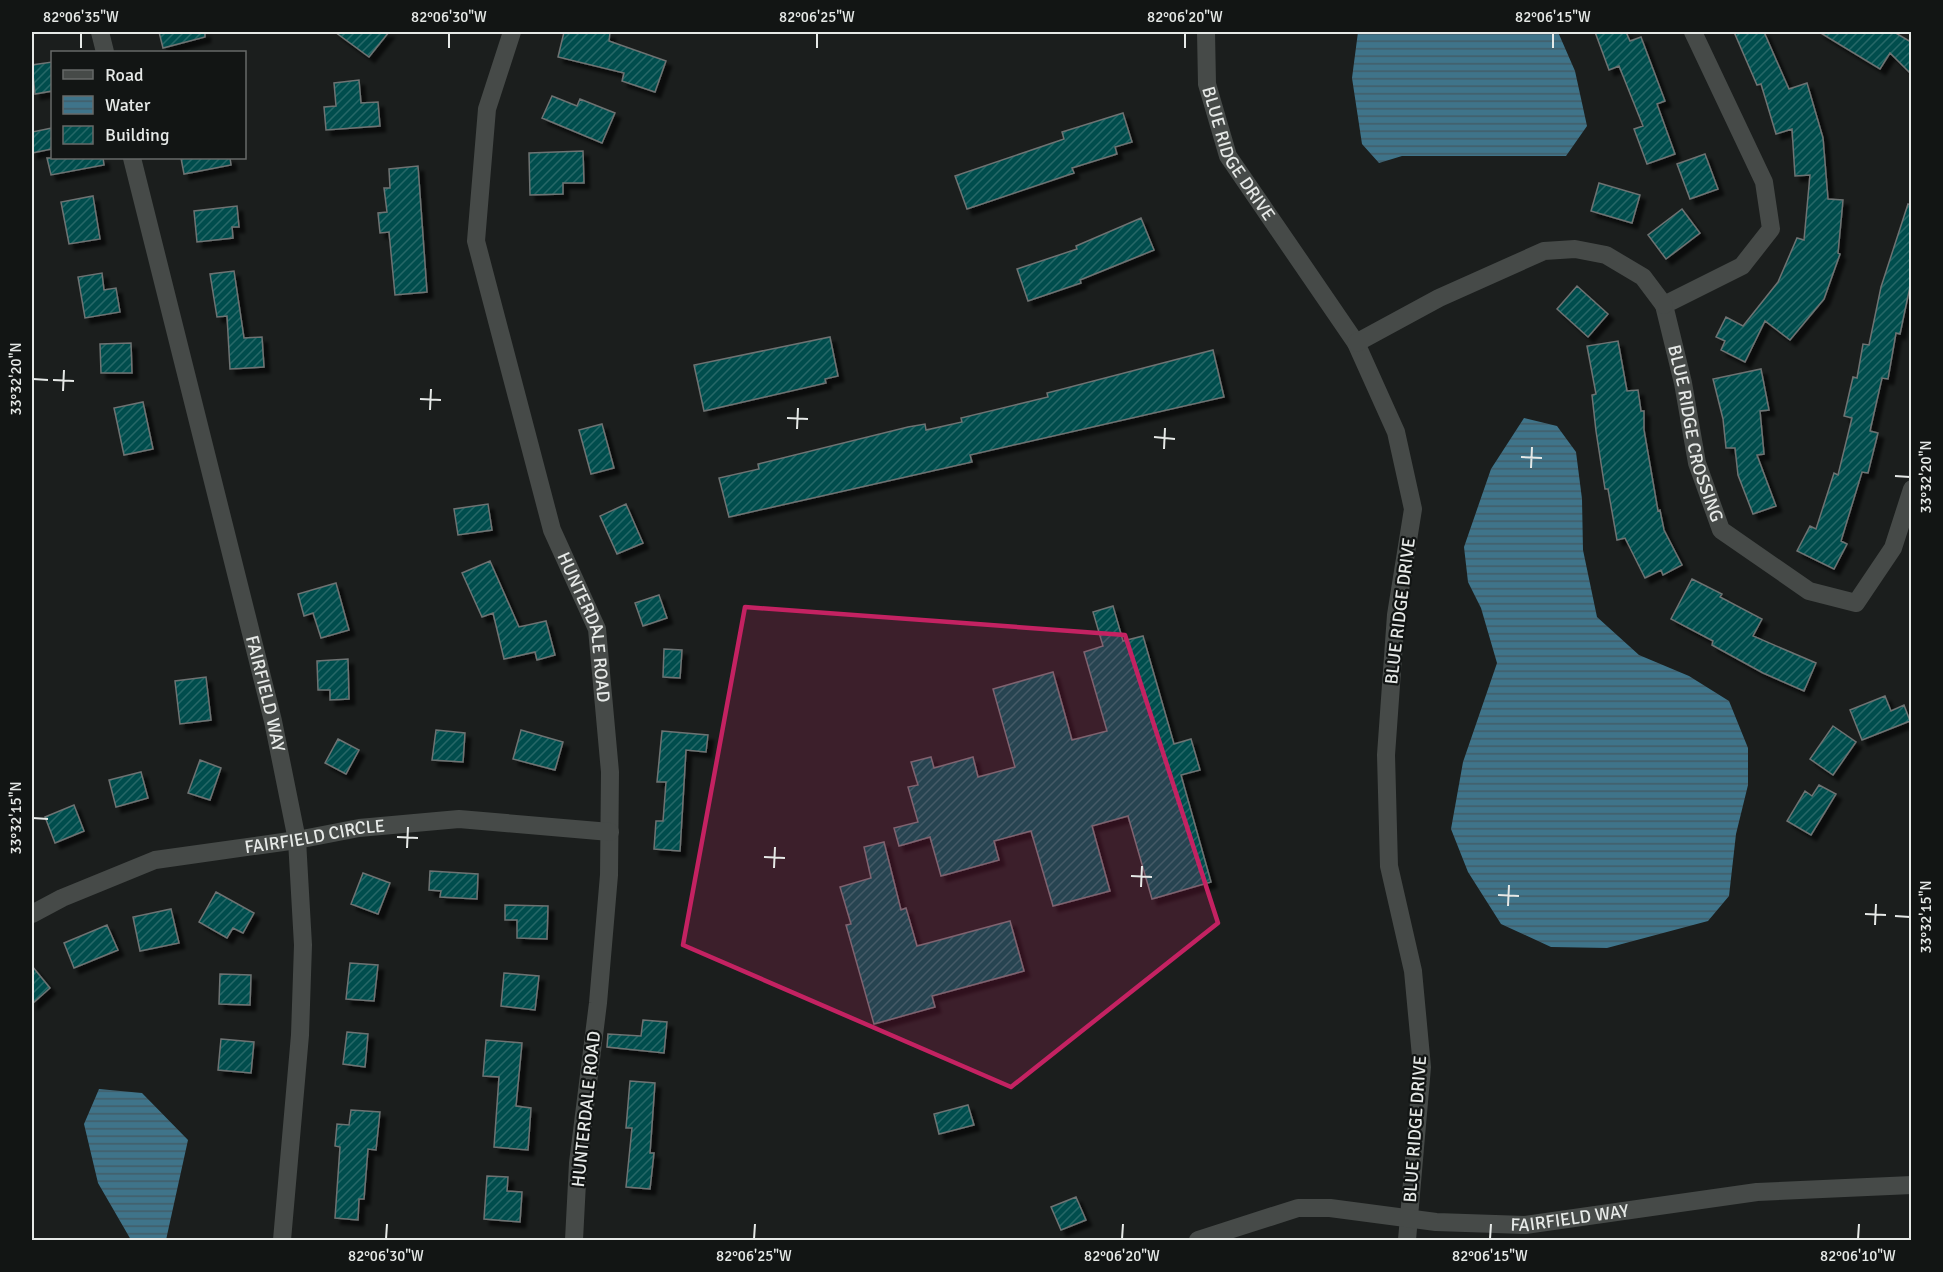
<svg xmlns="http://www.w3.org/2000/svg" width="1943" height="1272" viewBox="0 0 1943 1272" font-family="Signika,sans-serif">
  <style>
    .water { fill: url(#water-rules) }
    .building { fill: url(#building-hatch); stroke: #6e7373; stroke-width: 1.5; filter: url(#shadow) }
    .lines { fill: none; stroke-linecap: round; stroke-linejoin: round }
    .minor { stroke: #464a48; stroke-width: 18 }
    .marked { fill: #c42262; fill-opacity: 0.2; stroke: #c42262; stroke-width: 4.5; stroke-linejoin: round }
    .ticks { fill: none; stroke: #e6e9e7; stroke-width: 2 }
    .labels { text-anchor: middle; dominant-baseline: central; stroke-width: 4.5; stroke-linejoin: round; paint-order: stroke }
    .street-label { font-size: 18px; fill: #e6e9e7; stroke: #121514 }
    .neatline { fill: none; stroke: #e6e9e7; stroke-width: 2 }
    .ticks-label { font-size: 15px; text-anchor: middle; fill: #e6e9e7 }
  </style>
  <defs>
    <pattern id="water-rules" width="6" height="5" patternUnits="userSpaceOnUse" patternTransform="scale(1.5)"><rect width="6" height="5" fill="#3f748a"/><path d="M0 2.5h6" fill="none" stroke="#425d68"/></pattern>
    <pattern id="building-hatch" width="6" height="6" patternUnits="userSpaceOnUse" patternTransform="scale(1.5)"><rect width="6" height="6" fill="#004e4d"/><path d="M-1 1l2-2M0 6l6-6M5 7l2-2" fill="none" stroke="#256867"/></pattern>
    <filter id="shadow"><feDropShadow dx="5.5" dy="5.5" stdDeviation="1.5" flood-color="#0009"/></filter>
  </defs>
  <rect width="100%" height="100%" fill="#1b1e1d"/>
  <!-- water -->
  <path class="water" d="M1358,32H1558L1575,71L1587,126L1566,156H1402L1379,163L1362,144L1352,78Z
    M1524,418L1557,426L1576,452L1582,499L1583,550L1597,617L1639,655L1689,676L1729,701L1748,748V785L1736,834L1729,896L1708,921L1607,948L1551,947L1501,924L1468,872L1451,829L1463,762L1497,663L1481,608L1468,582L1464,547L1491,469Z
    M99,1089L142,1093L188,1140L166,1240H131L98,1183L84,1124Z"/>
  <!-- building -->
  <path class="building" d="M159,32H205V37L163,48Z
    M335,32H389L369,57Z
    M564,32L610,33L609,41L666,61L655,92L622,81L624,73L558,57Z
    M1595,32H1626L1630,41L1641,37L1665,101L1657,104L1675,154L1647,164L1634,129L1643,126L1619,66L1609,70Z
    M1734,32H1764L1789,89L1807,83L1823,138L1828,199L1843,200L1838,253L1840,254L1824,299L1790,340L1765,321L1745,362L1721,350L1725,341L1716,337L1726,317L1743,326L1778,282L1797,238L1804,240L1810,175L1795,176L1792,129L1776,134L1761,84L1757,85Z
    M1819,32H1894L1911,42V74L1890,53L1880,69Z
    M52,62V91L35,94L32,65Z
    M359,80L361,103L378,102L380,126L326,130L324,107L336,106L334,83Z
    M552,96L577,106L580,99L615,113L602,143L542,118Z
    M1123,113L1132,142L1115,147L1117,154L1072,168L1074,173L967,209L955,176L1064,139L1062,132Z
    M52,128V149L32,153V132Z
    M583,151L584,183H563V194L530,195L529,153Z
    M1705,154L1718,189L1690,199L1677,164Z
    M47,158H103L104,165L51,175Z
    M181,158H230L231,165L184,174Z
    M418,166L427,292L395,295L389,232L380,233L378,213L387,212L384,188H390L389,169Z
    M1599,183L1640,195L1632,223L1591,211Z
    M93,196L100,239L69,244L61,202Z
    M1908,204L1911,205V282L1900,334L1896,333L1888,379L1882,378L1870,431L1878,433L1868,473L1862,472L1841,541L1847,544L1834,569L1797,551L1810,526L1816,529L1834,473L1838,475L1852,418L1844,416L1853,377L1857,378L1863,344L1869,345L1881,287Z
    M237,206L239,227H232L233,238L197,242L194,211Z
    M1682,209L1700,233L1666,259L1648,235Z
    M1141,218L1154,250L1080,280L1081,283L1028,301L1017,269L1077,249L1076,246Z
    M234,271L244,338L262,337L264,367L230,369L227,316L217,317L210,274Z
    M102,273L104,290L116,288L120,312L85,318L78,277Z
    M1577,286L1608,314L1588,337L1557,309Z
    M830,337L838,376L825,379L826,383L704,411L694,365Z
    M1618,341L1627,391L1638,390L1641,411H1644V430L1658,511L1660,510L1664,530L1682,565L1663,575L1661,570L1645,578L1625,538L1617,540L1608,489H1605L1596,431L1592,395L1596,394L1587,346Z
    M131,343L132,373H101L100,344Z
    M1213,350L1224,397L970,455L972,462L729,517L719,478L759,469L758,464L908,427L925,424L926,430L962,422L961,418L1048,397L1047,393Z
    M1761,369L1769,410L1760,411L1764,454L1757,455L1776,506L1753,514L1738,475L1735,448H1726L1723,419L1713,379Z
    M143,402L153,449L124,455L114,408Z
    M602,424L614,468L591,474L579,430Z
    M488,504L492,530L458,535L454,509Z
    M626,504L643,543L617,554L600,516Z
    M490,561L519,627L546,621L555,655L537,660L535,652L504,659L493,613L482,617L462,573Z
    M1692,579L1722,594L1720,597L1762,619L1753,636L1816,663L1804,691L1763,673L1712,645L1713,641L1671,619Z
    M336,583L349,630L321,638L313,613L304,616L298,594Z
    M659,595L667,618L643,626L635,603Z
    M1113,606L1123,641L1143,636L1174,744L1191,739L1200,770L1181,775L1211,882L1152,899L1128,816L1092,826L1110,891L1053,906L1031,831L994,841L999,860L941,876L930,837L899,846L894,828L918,822L908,787L918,785L911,762L931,757L934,768L973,757L978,777L1015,767L993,689L1053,672L1072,740L1107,731L1084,652L1103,646L1093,612Z
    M664,649L682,650L680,678L663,677Z
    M348,659L349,699L330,700V690H318L317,661Z
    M206,677L211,720L180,724L175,681Z
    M1885,696L1891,711L1904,705L1910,721L1862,740L1850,710Z
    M1833,726L1856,742L1833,775L1810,759Z
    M436,730L465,733L463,762L432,760Z
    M521,730L563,742L555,770L513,759Z
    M662,731L708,735L706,752L686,750L680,851L654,849L656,821H663L666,782H657Z
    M338,739L359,750L346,774L325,763Z
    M200,760L221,768L210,800L188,793Z
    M141,772L148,798L116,807L109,780Z
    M1819,785L1836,794L1811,835L1787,821L1805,791L1812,796Z
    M74,805L84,831L55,843L45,817Z
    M884,842L901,910L906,908L917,946L1010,921L1024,971L932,996L935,1007L874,1024L846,925L851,924L840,887L871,878L864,847Z
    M430,871L478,874L477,899L440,897L441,891L429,890Z
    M363,873L390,883L378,914L351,904Z
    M216,892L254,913L243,933L233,928L227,938L199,922Z
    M505,905L548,906L547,939L517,938V920H505Z
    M171,909L179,943L140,951L133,917Z
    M107,925L118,950L74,968L64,943Z
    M350,963L378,965L374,1001L346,999Z
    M32,966L50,988L32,1004Z
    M504,973L539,976L535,1010L501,1006Z
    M220,974L251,975L250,1005L219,1004Z
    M643,1020L667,1022L664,1053L607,1047L608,1034L641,1036Z
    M347,1032L368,1034L365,1067L343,1064Z
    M221,1039L254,1042L251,1073L218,1070Z
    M486,1040L522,1043L516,1106L531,1108L528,1150L494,1147L499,1077L483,1076Z
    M630,1081L655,1083L650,1153H654L650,1189L626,1187L632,1128H626Z
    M968,1105L974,1125L939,1134L934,1114Z
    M351,1110L380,1112L376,1150L368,1149L364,1199H359L358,1220L335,1218L340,1147L335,1146L337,1124L349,1125Z
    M487,1176L508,1177L507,1191L522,1192L520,1222L484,1219Z
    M1076,1197L1086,1220L1061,1230L1051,1207Z"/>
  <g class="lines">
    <!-- minor -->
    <g class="minor">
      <path d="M100,32L105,52"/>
      <path id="s1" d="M512,32L487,109L476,241L552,530L597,629L610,772L609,875L598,1003L578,1163L574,1240"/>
      <path id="s2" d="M1206,32L1207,84L1228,156L1356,343L1396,432L1413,509L1396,615L1386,755L1389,866L1413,971L1422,1067L1407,1240"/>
      <path id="s3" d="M1693,32L1764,182L1771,229L1742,266L1664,305L1683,383L1697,463L1721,530L1809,591L1856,603L1893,548L1912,489"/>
      <path id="s4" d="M132,158L273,721L297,840L303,945L300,1035L282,1240"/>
      <path d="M1356,343L1439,298L1544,251L1575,249L1606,255L1643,277L1664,305"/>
      <path id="s5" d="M32,914L62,898L155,860L297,840L359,828L459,819L610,832"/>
      <path id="s6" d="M1198,1240L1298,1208H1330L1436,1222L1525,1225L1757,1192L1912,1185"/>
    </g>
  </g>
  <!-- marked area -->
  <path class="marked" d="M745,607L1125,635L1218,923L1011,1087L683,945Z"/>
  <!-- ticks -->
  <path class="ticks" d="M81,48V33M449,48V33M817,48V33M1185,48V33M1553,48V33M33,379L48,380M53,380L74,381M63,391L64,370M420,399L441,400M430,410L431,389M787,418L808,419M797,429L798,408M1154,437L1175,439M1164,449L1165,428M1521,457L1542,458M1531,468L1532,447M1895,476L1910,477M33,818L48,819M397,837L418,838M407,848L408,827M764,857L785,858M774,868L775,847M1131,876L1152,877M1141,887L1142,866M1498,895L1519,896M1508,906L1509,885M1865,914L1886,915M1895,916L1910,917M1875,925L1876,904M386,1239L387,1224M754,1239L755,1224M1122,1239L1123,1224M1490,1239L1491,1224M1858,1239L1859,1224"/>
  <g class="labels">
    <!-- street labels -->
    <g class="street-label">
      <text stroke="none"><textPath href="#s2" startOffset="129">BLUE RIDGE DRIVE</textPath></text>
      <text stroke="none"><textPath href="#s3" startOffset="480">BLUE RIDGE CROSSING</textPath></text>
      <text transform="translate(1400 611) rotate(-83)">BLUE RIDGE DRIVE</text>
      <text stroke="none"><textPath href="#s1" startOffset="616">HUNTERDALE ROAD</textPath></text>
      <text stroke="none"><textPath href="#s4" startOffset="552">FAIRFIELD WAY</textPath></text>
      <text stroke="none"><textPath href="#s5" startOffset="296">FAIRFIELD CIRCLE</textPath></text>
      <text transform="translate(586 1109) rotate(-84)">HUNTERDALE ROAD</text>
      <text transform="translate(1415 1129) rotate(-86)">BLUE RIDGE DRIVE</text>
      <text stroke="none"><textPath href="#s6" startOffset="378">FAIRFIELD WAY</textPath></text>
    </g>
  </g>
  <!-- border -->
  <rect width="1943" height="1272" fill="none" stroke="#121514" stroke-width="66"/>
  <!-- legend -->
  <rect x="51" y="51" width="195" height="108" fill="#121514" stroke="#676a68" stroke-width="1.5"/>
  <rect x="63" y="70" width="30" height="9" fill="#464a48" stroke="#676a68" stroke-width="1.5"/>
  <text x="105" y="81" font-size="18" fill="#e6e9e7">Road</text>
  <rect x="63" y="96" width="30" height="18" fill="url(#water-rules)" stroke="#676a68" stroke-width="1.5"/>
  <text x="105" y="111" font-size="18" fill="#e6e9e7">Water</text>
  <rect x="63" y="126" width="30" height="18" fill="url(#building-hatch)" stroke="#676a68" stroke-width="1.5"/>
  <text x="105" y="141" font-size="18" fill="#e6e9e7">Building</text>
  <rect x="33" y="33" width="1877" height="1206" class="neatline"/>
  <g class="ticks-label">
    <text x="81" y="22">82°06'35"W</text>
    <text x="449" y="22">82°06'30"W</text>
    <text x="817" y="22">82°06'25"W</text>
    <text x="1185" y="22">82°06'20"W</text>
    <text x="1553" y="22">82°06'15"W</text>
    <text transform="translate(16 379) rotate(-90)" y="5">33°32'20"N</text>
    <text transform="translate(1926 477) rotate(-90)" y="5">33°32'20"N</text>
    <text transform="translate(16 818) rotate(-90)" y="5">33°32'15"N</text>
    <text transform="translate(1926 917) rotate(-90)" y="5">33°32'15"N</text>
    <text x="386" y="1261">82°06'30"W</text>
    <text x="754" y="1261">82°06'25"W</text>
    <text x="1122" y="1261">82°06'20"W</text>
    <text x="1490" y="1261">82°06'15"W</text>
    <text x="1858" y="1261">82°06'10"W</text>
  </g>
</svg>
